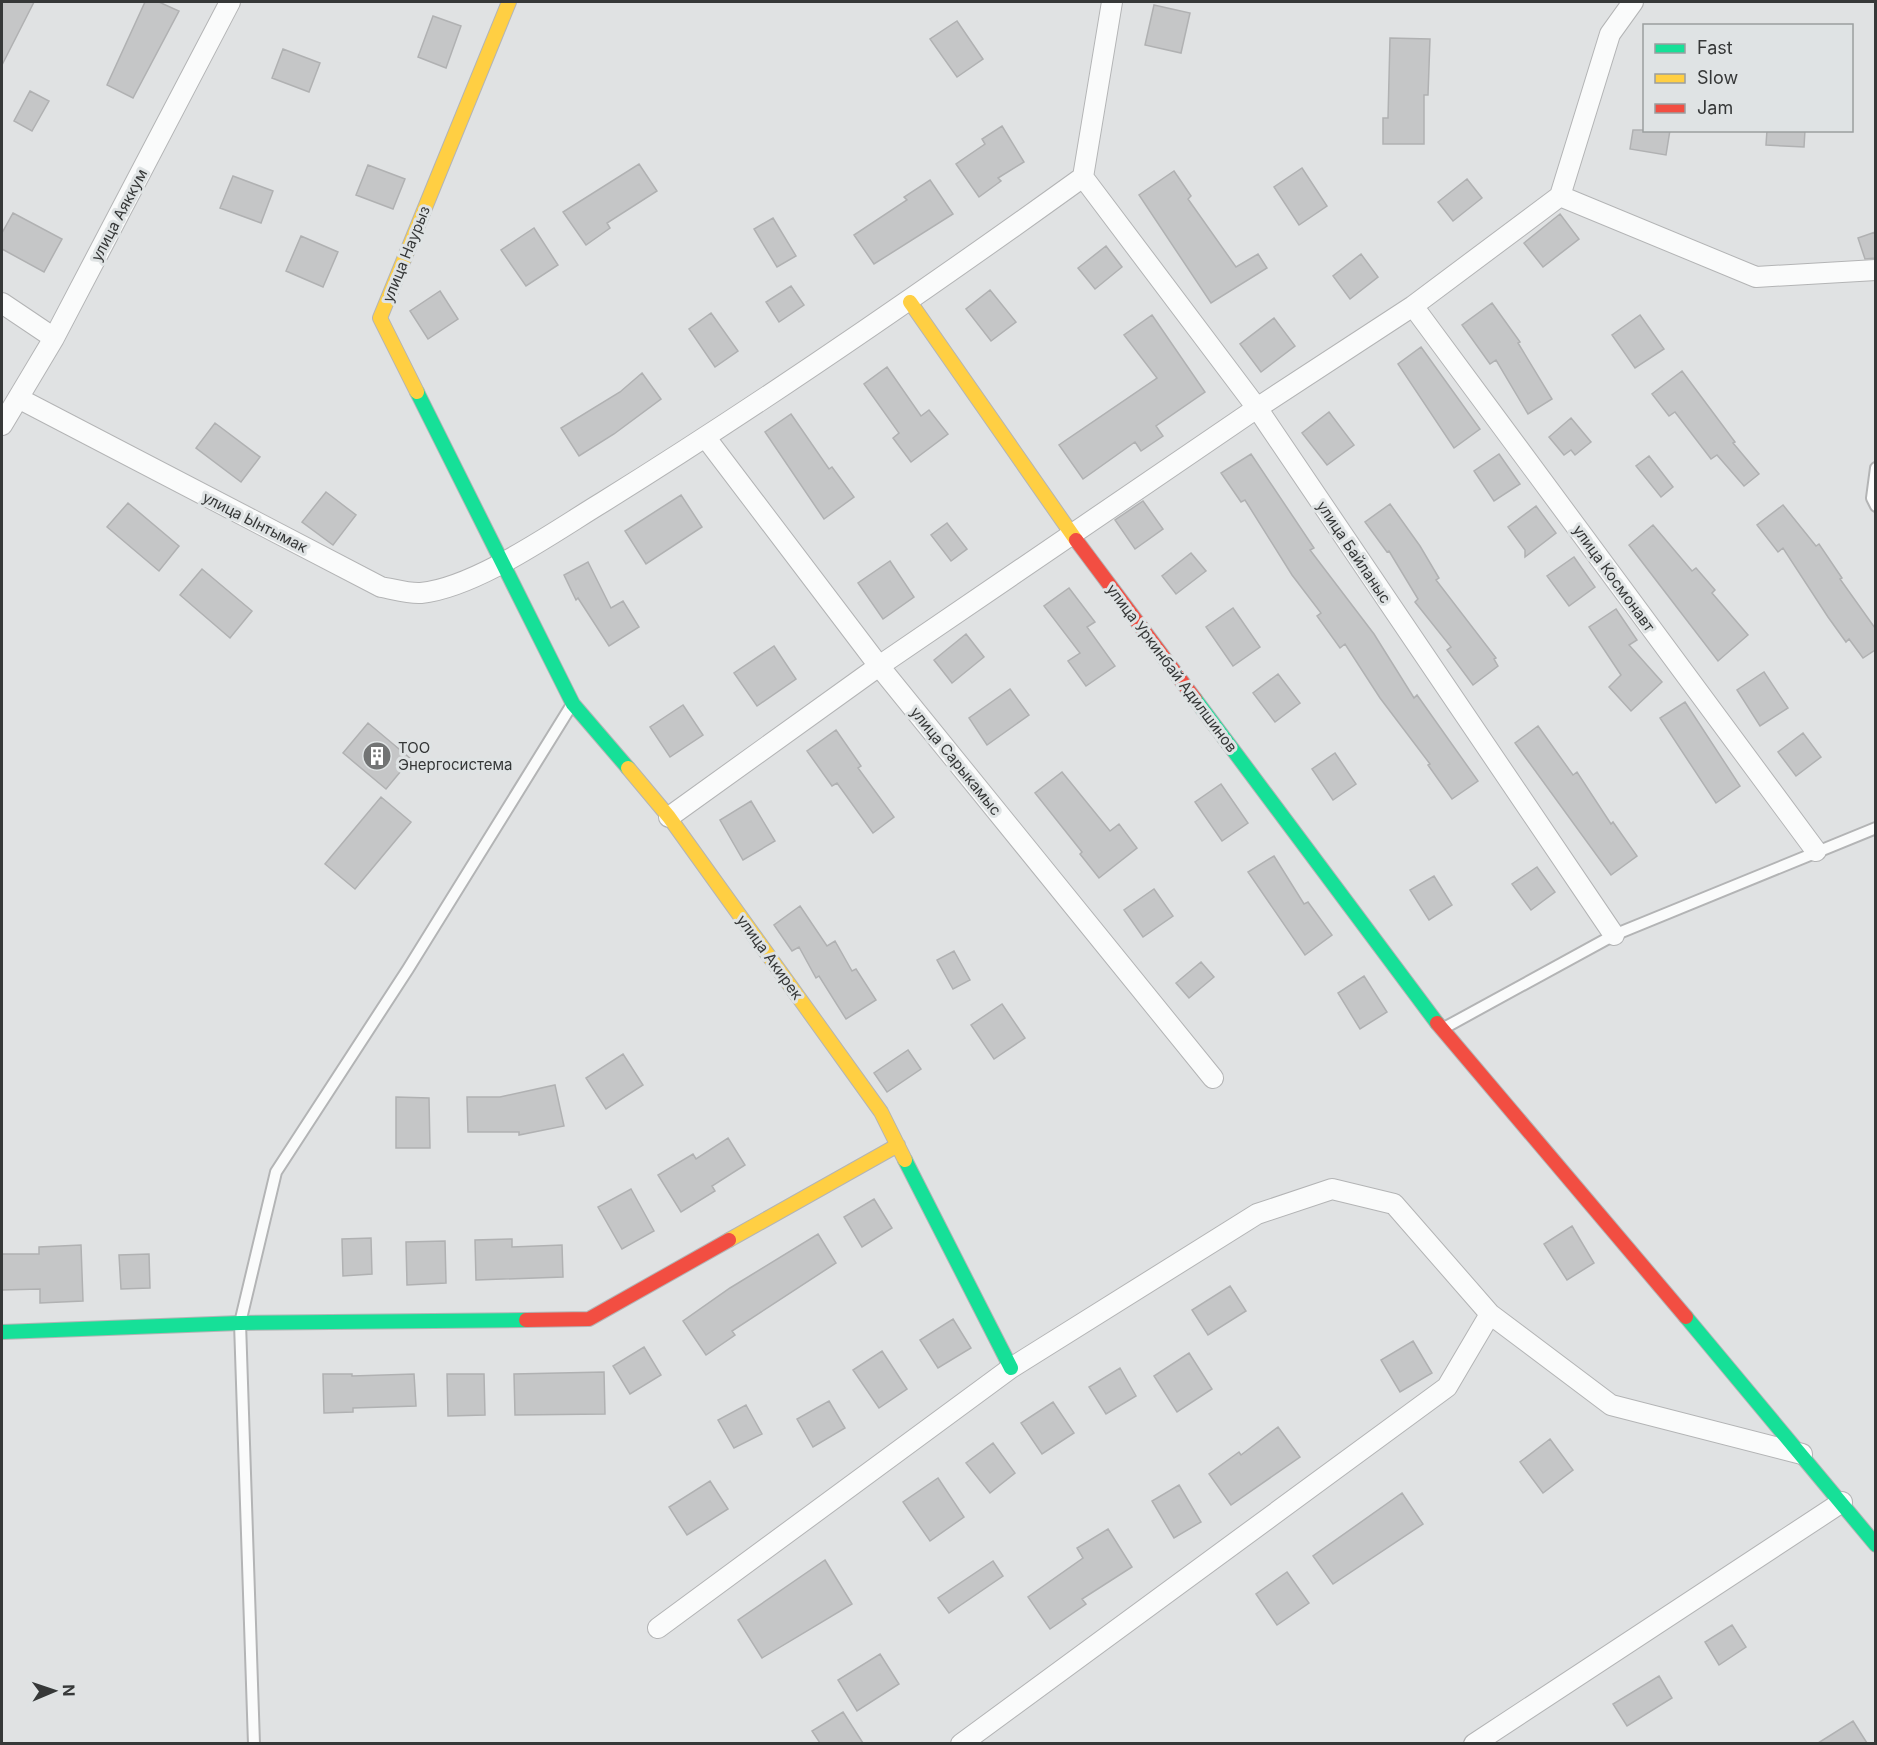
<svg xmlns="http://www.w3.org/2000/svg" width="1877" height="1745" viewBox="0 0 1877 1745" font-family="Inter,sans-serif">
  <style>
    .building { fill: #c5c6c7; stroke: #b0b1b2; stroke-width: 1.5 }
    .lines { fill: none; stroke-linecap: round; stroke-linejoin: round }
    .lane-casing { stroke: #b3b4b5; stroke-width: 14 }
    .street-casing { stroke: #b3b4b5; stroke-width: 22 }
    .fast-casing { stroke: #b3b4b5; stroke-width: 16 }
    .slow-casing { stroke: #b3b4b5; stroke-width: 16 }
    .jam-casing { stroke: #b3b4b5; stroke-width: 16 }
    .lane { stroke: #fafbfb; stroke-width: 10 }
    .street { stroke: #fafbfb; stroke-width: 20 }
    .fast { stroke: #16e098; stroke-width: 14 }
    .slow { stroke: #ffcf43; stroke-width: 14 }
    .jam { stroke: #f24e42; stroke-width: 14 }
    .labels { text-anchor: middle; dominant-baseline: central; stroke-width: 6; stroke-linejoin: round; paint-order: stroke }
    .street-label { font-size: 15px; fill: #363838; stroke: #dfe3e4 }
    .poi-label { font-size: 15px; fill: #363838; stroke: #dfe3e4; text-anchor: start }
  </style>
  <rect width="100%" height="100%" fill="#e0e2e3"/>
  <!-- building -->
  <path class="building" d="M2,2H34L2,65Z
    M145,2H159L179,11L133,98L107,85Z
    M1154,5L1190,13L1181,53L1145,45Z
    M433,16L461,26L446,68L418,57Z
    M957,21L983,59L957,77L930,39Z
    M1390,38L1430,39L1428,95H1424V144H1383V118H1388Z
    M283,49L320,63L309,92L272,78Z
    M30,91L49,101L32,131L14,121Z
    M1002,126L1024,162L998,178L1001,181L979,197L956,164L985,144L982,139Z
    M1633,130H1670L1666,155L1630,149Z
    M1767,130H1805L1804,147L1766,145Z
    M639,164L657,191L607,223L610,228L586,245L563,212Z
    M368,165L405,179L393,209L356,195Z
    M1302,168L1327,206L1299,225L1274,187Z
    M1174,171L1191,196L1188,199L1236,267L1258,254L1267,268L1211,303L1139,195Z
    M233,176L273,191L261,223L220,208Z
    M1467,179L1482,198L1453,221L1438,202Z
    M930,180L953,214L874,264L854,235L907,200L904,197Z
    M13,213L62,239L44,272L2,249V233Z
    M1560,214L1579,239L1543,267L1524,243Z
    M773,218L796,256L777,267L754,229Z
    M534,228L558,265L526,286L501,250Z
    M1875,232V258L1865,259L1858,238Z
    M301,236L338,252L323,287L286,271Z
    M1106,246L1122,267L1095,289L1078,268Z
    M1361,254L1378,277L1350,299L1333,276Z
    M791,286L804,305L779,322L766,302Z
    M990,290L1016,322L991,341L966,309Z
    M440,291L458,319L428,339L410,311Z
    M1492,303L1520,342L1518,343L1552,399L1528,414L1496,360L1490,364L1462,325Z
    M711,313L738,351L715,367L689,329Z
    M1152,315L1205,392L1156,426L1163,436L1141,451L1135,442L1083,479L1059,445L1157,378L1124,335Z
    M1640,315L1664,349L1635,368L1612,335Z
    M1274,318L1295,346L1261,372L1240,344Z
    M1421,347L1480,429L1454,448L1398,364Z
    M887,367L921,416L929,410L948,434L911,462L893,438L899,433L864,384Z
    M1682,371L1735,442L1733,443L1759,474L1744,486L1717,455L1711,459L1675,412L1669,416L1652,394Z
    M642,373L661,399L614,434L579,456L561,428L620,392Z
    M1329,412L1354,445L1327,465L1302,433Z
    M791,414L829,469L832,467L854,497L824,519L765,432Z
    M1571,418L1591,442L1575,455L1571,450L1564,455L1549,437Z
    M215,423L260,457L241,482L196,448Z
    M1251,454L1314,548L1310,550L1374,634L1414,698L1417,695L1478,781L1452,799L1428,765L1430,764L1380,698L1345,644L1340,648L1317,616L1321,613L1292,575L1245,500L1241,502L1221,473Z
    M1499,454L1520,484L1494,501L1474,471Z
    M1649,456L1673,487L1661,497L1636,466Z
    M326,492L356,515L333,545L302,522Z
    M681,495L702,527L646,564L625,531Z
    M1143,501L1163,529L1135,549L1115,520Z
    M128,503L179,546L159,571L107,527Z
    M1390,504L1420,546L1439,578L1436,580L1496,658L1494,659L1498,666L1473,685L1447,650L1451,647L1415,602L1418,599L1389,551L1387,552L1365,522Z
    M1783,505L1816,546L1819,544L1842,578L1840,579L1875,628V650L1863,658L1849,639L1846,642L1828,617L1783,548L1778,552L1757,525Z
    M1536,506L1556,533L1525,557V550L1508,527Z
    M947,523L967,549L951,561L931,535Z
    M1653,525L1692,571L1696,568L1715,590L1712,593L1748,635L1718,661L1629,545Z
    M1191,553L1206,571L1176,594L1162,576Z
    M1574,557L1595,587L1569,606L1547,576Z
    M890,561L914,597L883,619L858,583Z
    M588,562L611,608L623,601L639,627L609,646L578,598L576,600L564,575Z
    M202,569L252,611L230,638L180,595Z
    M1069,588L1095,622L1087,627L1115,666L1086,686L1068,661L1080,653L1044,606Z
    M1233,608L1260,647L1233,666L1206,627Z
    M1616,609L1637,640L1629,645L1662,682L1631,711L1609,687L1621,675L1589,627Z
    M966,634L984,657L952,683L934,660Z
    M774,646L796,679L757,706L734,673Z
    M1764,672L1788,708L1760,726L1737,690Z
    M1278,674L1300,703L1275,722L1253,693Z
    M1010,689L1029,715L987,745L969,718Z
    M1685,702L1740,786L1716,803L1660,718Z
    M683,705L703,735L670,757L650,727Z
    M368,723L411,759L386,789L343,753Z
    M1538,726L1573,775L1577,772L1611,824L1613,822L1637,856L1611,875L1515,743Z
    M836,730L861,766L858,768L894,817L873,833L837,783L832,786L807,751Z
    M1803,733L1821,757L1796,776L1778,752Z
    M1335,753L1356,784L1333,800L1312,769Z
    M1062,772L1110,831L1119,824L1137,848L1099,878L1080,854L1082,852L1035,793Z
    M1221,784L1248,823L1222,841L1195,802Z
    M381,797L411,822L355,889L325,864Z
    M751,801L775,841L743,860L720,820Z
    M1274,856L1304,904L1308,902L1332,935L1305,955L1248,872Z
    M1537,867L1555,892L1531,910L1512,884Z
    M1434,876L1452,905L1429,920L1410,890Z
    M1154,889L1173,916L1143,937L1124,910Z
    M800,906L827,946L835,941L852,971L856,969L876,1000L846,1019L819,976L816,978L799,947L792,951L774,925Z
    M954,951L970,980L953,989L937,960Z
    M1201,962L1214,977L1189,998L1176,983Z
    M1364,976L1387,1012L1360,1029L1338,993Z
    M1002,1004L1025,1038L994,1059L971,1025Z
    M908,1050L921,1069L887,1092L874,1073Z
    M623,1054L643,1085L606,1109L586,1078Z
    M555,1085L564,1126L519,1135V1132H468L467,1097H500Z
    M396,1097L429,1098L430,1148H396Z
    M728,1138L745,1165L712,1186L715,1191L681,1212L658,1175L693,1154L696,1159Z
    M631,1189L654,1231L622,1249L598,1207Z
    M874,1199L892,1228L862,1247L844,1217Z
    M1572,1226L1594,1263L1567,1280L1544,1244Z
    M818,1234L836,1263L732,1331L735,1335L706,1355L683,1321L730,1288Z
    M371,1238L372,1274L343,1276L342,1239Z
    M512,1239V1247L562,1245L563,1277L476,1280L475,1240Z
    M445,1241L446,1283L407,1285L406,1242Z
    M81,1245L83,1301L40,1303V1289L2,1290V1254H39V1247Z
    M149,1254L150,1288L121,1289L119,1255Z
    M1230,1286L1246,1311L1208,1335L1192,1310Z
    M953,1319L971,1348L938,1368L920,1340Z
    M1413,1341L1432,1373L1400,1392L1381,1360Z
    M644,1347L661,1375L630,1394L613,1366Z
    M882,1351L907,1389L879,1408L853,1370Z
    M1189,1353L1212,1389L1177,1412L1154,1376Z
    M1120,1368L1136,1396L1106,1414L1089,1387Z
    M604,1372L605,1414L515,1415L514,1374Z
    M323,1374H352V1376L414,1374L416,1406L353,1408V1412L324,1413Z
    M447,1374H484L485,1415L448,1416Z
    M829,1401L845,1428L813,1447L797,1419Z
    M1053,1402L1074,1433L1042,1454L1021,1423Z
    M746,1405L762,1434L734,1448L718,1420Z
    M1278,1427L1300,1457L1231,1505L1209,1474L1239,1452L1241,1455Z
    M1550,1439L1573,1470L1543,1493L1520,1462Z
    M993,1443L1015,1473L990,1493L966,1463Z
    M938,1478L964,1517L930,1541L903,1502Z
    M710,1481L728,1509L687,1535L669,1507Z
    M1179,1485L1201,1522L1174,1538L1152,1501Z
    M1402,1493L1423,1524L1333,1584L1313,1556Z
    M1108,1529L1132,1567L1082,1599L1086,1604L1050,1629L1028,1597L1083,1558L1077,1548Z
    M825,1560L852,1604L762,1658L738,1620Z
    M993,1561L1003,1576L949,1613L938,1598Z
    M1287,1572L1309,1603L1277,1625L1256,1594Z
    M1732,1625L1746,1647L1719,1665L1705,1642Z
    M880,1654L899,1684L857,1711L838,1680Z
    M1659,1676L1672,1698L1627,1726L1613,1704Z
    M843,1712L863,1743H820L812,1731Z
    M1853,1721L1867,1743H1818Z"/>
  <g class="lines">
    <!-- lane casing -->
    <g class="lane-casing">
      <path id="lane" d="M1876,468L1872,498L1876,506
        M1444,1028L1614,935L1876,828
        M254,1744L240,1323L276,1172L408,969L571,706"/>
    </g>
    <!-- street casing -->
    <g class="street-casing">
      <path id="street" d="M1083,177L1257,408L1614,935
        M1083,177L1112,2
        M1560,196L1756,277L1876,270
        M2,303L54,338
        M1413,306L1816,851
        M18,398L381,587C393,589 409,594 421,593C477,587 555,531 603,502C767,400 926,290 1083,177
        M2,425L54,338L230,2
        M706,438L879,666L1213,1078
        M669,817L879,666L1257,408L1413,306L1560,196L1610,34L1633,2
        M658,1628L1011,1368L1257,1214L1332,1189L1394,1204L1490,1314L1611,1405L1802,1454
        M961,1744L1447,1387L1490,1314
        M1474,1744L1842,1502"/>
    </g>
    <!-- fast casing -->
    <g class="fast-casing">
      <path id="fast" d="M417,392L573,704L628,768
        M1195,699L1437,1023
        M905,1160L1011,1368
        M1686,1317L1876,1545
        M2,1332L240,1323L526,1320"/>
    </g>
    <!-- slow casing -->
    <g class="slow-casing">
      <path id="slow" d="M910,302L1076,540
        M417,392L380,318L509,2
        M628,768L669,817L881,1112L905,1160
        M729,1240L898,1145"/>
    </g>
    <!-- jam casing -->
    <g class="jam-casing">
      <path id="jam" d="M1076,540L1195,699
        M1437,1023L1686,1317
        M526,1320L589,1319L729,1240"/>
    </g>
    <!-- lane -->
    <use href="#lane" class="lane"/>
    <!-- street -->
    <use href="#street" class="street"/>
    <!-- fast -->
    <use href="#fast" class="fast"/>
    <!-- slow -->
    <use href="#slow" class="slow"/>
    <!-- jam -->
    <use href="#jam" class="jam"/>
  </g>
  <!-- icons -->
  <defs>
    <g id="building-disc" transform="scale(1.5)"><circle r="9.5" fill="#727474" stroke="#dfe3e4"/><path d="M-4-6H4V6H1V3H-1V6H-4ZM-2.5-4.3h1.7v1.8h-1.7ZM.8-4.3h1.7v1.8H.8ZM-2.5-1h1.7V.8h-1.7ZM.8-1h1.7V.8H.8Z" fill="#fff"/></g>
  </defs>
  <g fill-rule="evenodd">
    <use href="#building-disc" x="377" y="756"/>
  </g>
  <g class="labels">
    <!-- street labels -->
    <g class="street-label">
      <text transform="translate(119 215) rotate(-62)">улица Аяккум</text>
      <text transform="translate(406 254) rotate(-68)">улица Наурыз</text>
      <text transform="translate(255 522) rotate(27)">улица Ынтымак</text>
      <text transform="translate(1354 552) rotate(56)">улица Байланыс</text>
      <text transform="translate(1614 578) rotate(54)">улица Космонавт</text>
      <text transform="translate(1172 668) rotate(53)">улица Уркинбай Адилшинов</text>
      <text transform="translate(956 761) rotate(51)">улица Сарыкамыс</text>
      <text transform="translate(770 957) rotate(54)">улица Акирек</text>
    </g>
    <!-- poi labels -->
    <g class="poi-label">
      <text x="398" y="747">ТОО<tspan x="398" dy="17">Энергосистема</tspan></text>
    </g>
  </g>
  <!-- border -->
  <rect width="1877" height="1745" fill="none" stroke="#363838" stroke-width="6"/>
  <!-- legend -->
  <rect x="1643" y="24" width="210" height="108" fill="#dfe3e4" stroke="#9b9f9f" stroke-width="1.5"/>
  <rect x="1655" y="44" width="30" height="9" fill="#16e098" stroke="#9b9f9f" stroke-width="1.5"/>
  <text x="1697" y="54" font-size="18" fill="#363838">Fast</text>
  <rect x="1655" y="74" width="30" height="9" fill="#ffcf43" stroke="#9b9f9f" stroke-width="1.5"/>
  <text x="1697" y="84" font-size="18" fill="#363838">Slow</text>
  <rect x="1655" y="104" width="30" height="9" fill="#f24e42" stroke="#9b9f9f" stroke-width="1.5"/>
  <text x="1697" y="114" font-size="18" fill="#363838">Jam</text>
  <!-- north arrow -->
  <g transform="translate(54 1691) rotate(88)" stroke="#dfe3e4" stroke-width="4.5" paint-order="stroke">
  <path d="M0-4.5L10 22L0 15L-10 22Z" fill="#363838"/>
  <text y="-9" font-size="16" font-weight="bold" text-anchor="middle" fill="#363838">N</text>
  </g>
</svg>
